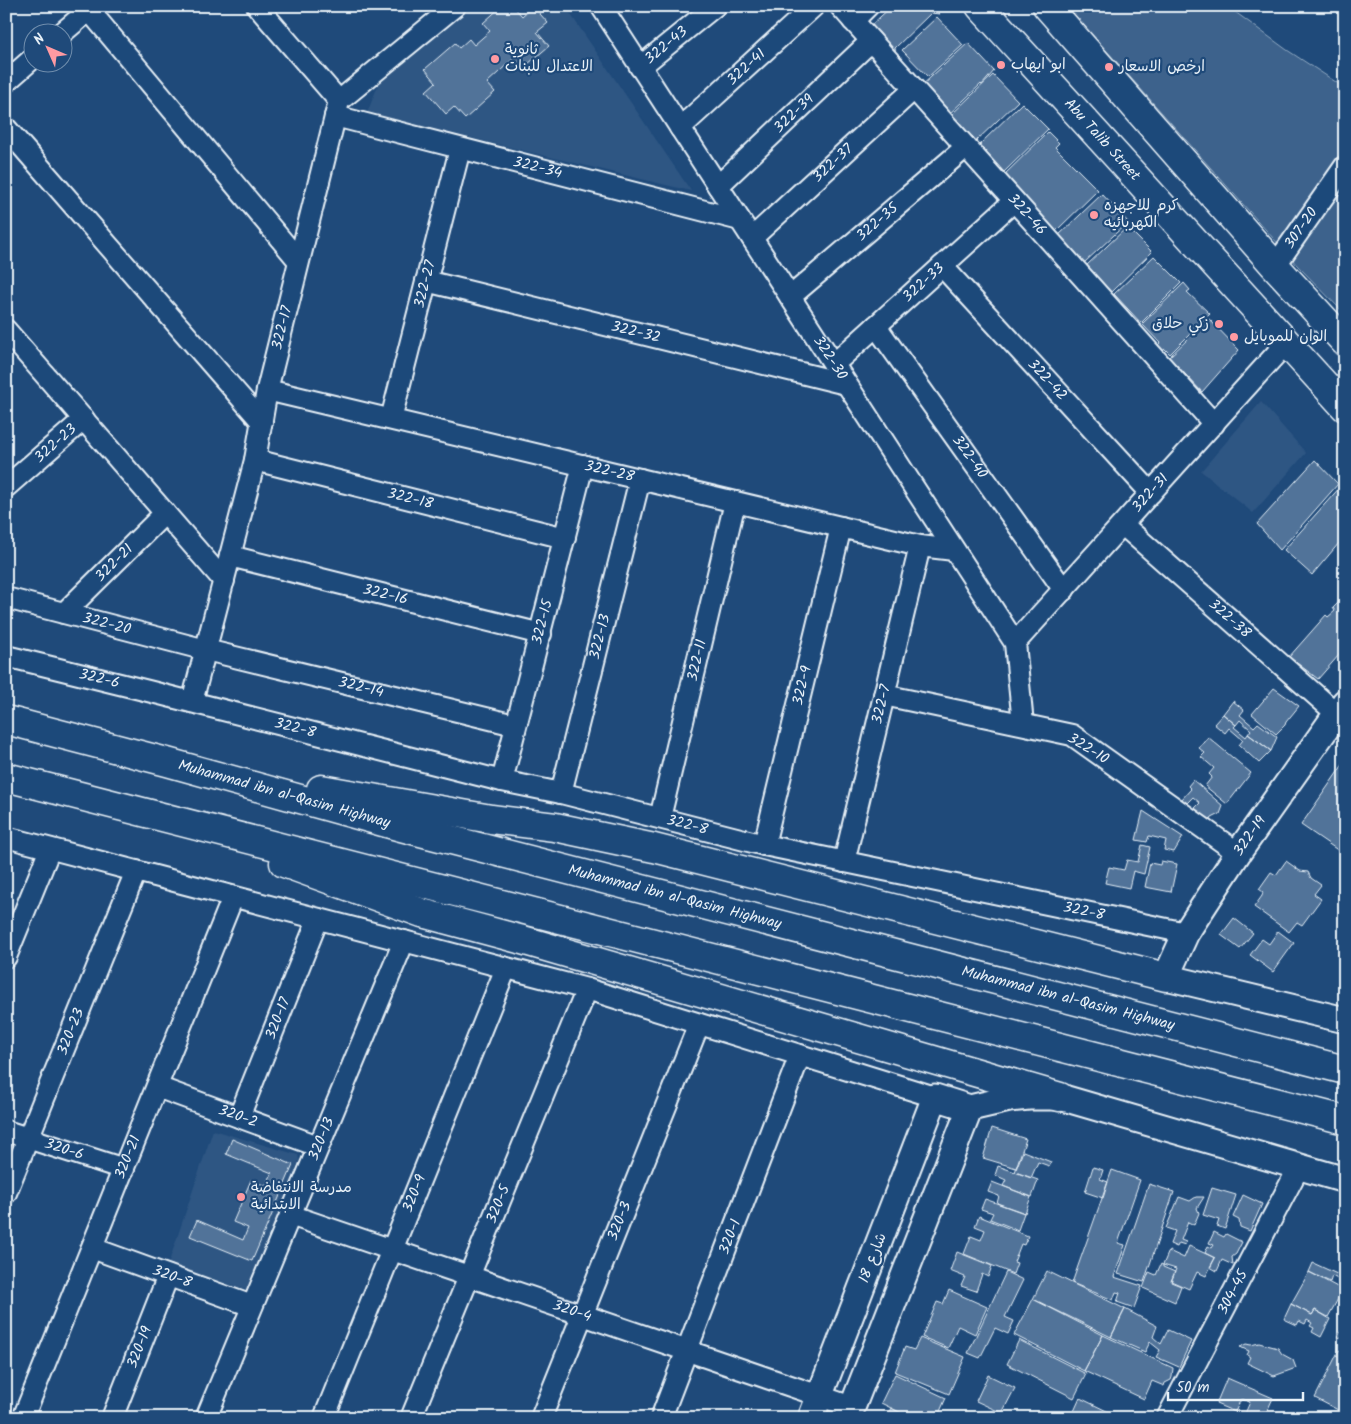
<svg xmlns="http://www.w3.org/2000/svg" width="1351" height="1424" viewBox="0 0 1351 1424" font-family="Kalam,'Playpen Sans Arabic',sans-serif">
  <style>
    .built { fill: #2e5683 }
    .green { fill: #3c628c; stroke: #92aac2 }
    .building { fill: #517399; stroke: #e8f1f8 }
    .lines { fill: none; stroke-linecap: round; stroke-linejoin: round }
    .minor-casing { stroke: #e8f1f8; stroke-width: 24 }
    .tertiary-casing { stroke: #e8f1f8; stroke-width: 29 }
    .primary-casing { stroke: #e8f1f8; stroke-width: 31 }
    .motorway-casing { stroke: #e8f1f8; stroke-width: 31 }
    .minor { stroke: #1f4a7a; stroke-width: 20 }
    .tertiary { stroke: #1f4a7a; stroke-width: 25 }
    .primary { stroke: #1f4a7a; stroke-width: 28 }
    .motorway { stroke: #1f4a7a; stroke-width: 28 }
    .poi-dot { fill: #ff9aa2; stroke: #1f4a7a; stroke-width: 2 }
    .labels { text-anchor: middle; dominant-baseline: central; stroke-width: 4.5; stroke-linejoin: round; paint-order: stroke }
    .street-label { font-size: 15px; fill: #e8f1f8; stroke: #1f4a7a }
    .poi-label { font-size: 15px; fill: #e8f1f8; stroke: #1f4a7a; text-anchor: start }
  </style>
  <rect width="100%" height="100%" fill="#1f4a7a"/>
  <filter id="ink" filterUnits="userSpaceOnUse"><feTurbulence type="fractalNoise" baseFrequency=".02" numOctaves="2"/><feDisplacementMap in="SourceGraphic" scale="10" xChannelSelector="R" yChannelSelector="G"/><feConvolveMatrix kernelMatrix="1 2 1 2 8 2 1 2 1" color-interpolation-filters="sRGB"/></filter>
  <g filter="url(#ink)">
    <!-- built -->
    <path class="built" d="M474,6H565L691,191L367,113L379,83Z
      M1261,402L1306,453L1253,513L1201,471Z
      M213,1130L298,1155L299,1160L252,1287L247,1290L168,1265Z"/>
    <!-- green -->
    <path class="green" d="M1067,6H1227L1287,50L1345,88V314L1297,265Z"/>
    <!-- building -->
    <path class="building" d="M502,6H513L522,16L533,6L548,23L537,32L549,46L521,70L512,60L487,83L495,92L465,119L454,107L446,114L426,91L436,82L425,69L455,43L459,48L469,39L474,45L490,31L483,23Z
      M892,6H932L940,14L931,13L895,48L896,56L869,27Z
      M937,17L963,45L928,77L902,50Z
      M968,43L994,71L982,85L981,84L946,117L919,88Z
      M993,75L1018,101L975,142L950,116Z
      M1022,103L1048,129L1004,172L978,146Z
      M1048,132L1059,143L1055,147L1098,190L1056,231L1003,176Z
      M1102,194L1128,222L1084,263L1058,236Z
      M1127,227L1152,252L1111,292L1086,266Z
      M1154,256L1181,283L1141,323L1114,294Z
      M1184,283L1190,290L1187,292L1210,314L1170,354L1165,349L1160,353L1155,348L1160,343L1142,324Z
      M1209,319L1239,350L1202,392L1169,357Z
      M1315,460L1338,484L1280,550L1257,524Z
      M1342,485L1345,488V536L1312,575L1284,550Z
      M1339,602L1345,606V639L1339,655L1318,679L1289,657L1326,615L1328,617L1335,611L1333,608Z
      M1274,688L1299,706L1286,722L1285,725L1276,734L1252,714Z
      M1233,701L1244,710L1240,715L1254,727L1258,723L1277,737L1271,751L1248,734L1251,730L1240,720L1236,725L1223,714Z
      M1223,714L1236,725L1234,727L1246,737L1248,734L1271,751L1259,763L1239,745L1243,740L1229,728L1225,733L1214,724Z
      M1208,737L1251,773L1227,804L1205,786L1212,777L1209,774L1214,768L1201,757L1205,753L1199,748Z
      M1344,763L1345,841L1339,851L1301,825Z
      M1193,780L1223,806L1220,814L1212,818L1209,823L1195,808L1200,803L1193,797L1186,804L1181,800L1191,789L1188,786Z
      M1143,811L1183,837L1174,852L1164,850L1166,840L1149,836L1147,842L1136,840Z
      M1142,845L1150,847L1144,874L1133,871L1129,888L1105,883L1109,867L1124,870L1127,860L1138,862Z
      M1161,861L1177,864L1171,892L1145,887L1150,863L1160,865Z
      M1286,861L1300,871L1308,872L1311,878L1321,885L1314,894L1321,899L1302,925L1297,922L1289,932L1254,907L1262,896L1263,892L1259,889L1271,872L1276,875Z
      M1234,918L1253,933L1240,949L1221,935Z
      M1278,931L1294,943L1273,972L1250,955L1262,939L1269,944Z
      M992,1128L1026,1139L1016,1168L983,1158Z
      M232,1139L293,1165L252,1261L190,1236L197,1220L243,1240L248,1228L233,1222L251,1180L266,1186L272,1173L226,1154Z
      M1023,1151L1051,1162L1049,1166L1038,1162L1031,1178L1015,1172Z
      M998,1166L1038,1180L1032,1197L1003,1186L1006,1180L995,1175Z
      M1093,1167L1103,1170L1100,1179L1108,1182L1103,1198L1085,1192Z
      M1112,1170L1140,1180L1118,1243L1125,1245L1114,1277L1142,1286L1134,1308L1117,1302L1120,1293L1116,1292L1113,1300L1072,1283Z
      M992,1182L1031,1197L1025,1213L997,1203L999,1196L988,1192Z
      M1149,1184L1174,1192L1144,1282L1118,1274Z
      M1212,1188L1236,1195L1225,1229L1217,1226L1219,1220L1203,1215Z
      M1243,1195L1262,1204L1250,1231L1240,1227L1239,1220L1233,1217Z
      M1179,1197L1190,1201L1196,1197H1204L1197,1208L1199,1213L1194,1225L1188,1222L1181,1240L1186,1242L1185,1245L1179,1243L1177,1247L1170,1244L1175,1231L1166,1228Z
      M985,1199L1024,1213L1018,1230L990,1219L993,1213L981,1209Z
      M979,1216L1028,1236L1024,1245L1021,1244L1014,1262L1017,1263L1013,1274L964,1254L971,1236L981,1240L985,1230L975,1226Z
      M1214,1232L1224,1237L1226,1234L1242,1242L1236,1254L1232,1257L1233,1265L1222,1260L1217,1271L1210,1267L1215,1258L1205,1253L1208,1246L1212,1248L1214,1245L1209,1243Z
      M1189,1246L1215,1258L1206,1276L1197,1272L1189,1289L1171,1281L1176,1269L1163,1265L1169,1251L1184,1258Z
      M957,1252L992,1266L988,1277L982,1274L976,1291L961,1286L965,1277L950,1271Z
      M1313,1263L1337,1274L1338,1272L1345,1275V1291L1340,1288L1343,1282L1332,1276L1330,1282L1309,1272Z
      M1161,1264L1163,1265V1267L1175,1272L1171,1282L1181,1286L1175,1302L1143,1288L1149,1272L1156,1275Z
      M1047,1271L1125,1309L1111,1337L1033,1299Z
      M1006,1272L1023,1280L1005,1317L1014,1321L1008,1334L995,1328L980,1358L968,1353Z
      M1309,1272L1343,1290L1328,1317L1315,1310L1312,1315L1291,1304Z
      M949,1290L987,1307L975,1334L958,1326L948,1348L922,1337L937,1302L943,1304Z
      M1033,1299L1103,1335L1084,1371L1014,1335Z
      M1291,1304L1312,1315L1315,1310L1330,1319L1321,1337L1312,1332L1314,1328L1310,1326L1312,1323L1307,1320L1305,1324L1299,1321L1297,1325L1284,1319Z
      M1125,1309L1157,1326L1153,1337L1161,1344L1168,1330L1191,1341L1179,1367L1156,1357L1160,1350L1150,1342L1145,1352L1111,1337Z
      M1345,1323V1340L1338,1337Z
      M1103,1335L1173,1368L1172,1377L1171,1380L1165,1383L1164,1386L1152,1381L1144,1399L1084,1371Z
      M920,1338L965,1357L949,1394L895,1372L905,1347L914,1350Z
      M1019,1340L1086,1374L1074,1398L1007,1364Z
      M1259,1343L1278,1348L1282,1354L1293,1360L1296,1368L1274,1376L1247,1363L1250,1357L1247,1355L1249,1351L1240,1347L1246,1344L1251,1345Z
      M1339,1350L1345,1353V1403L1340,1411L1315,1398Z
      M895,1374L946,1398L937,1418H911L881,1403Z
      M988,1375L1015,1388L1002,1413L976,1401Z
      M1227,1378L1273,1398L1264,1418L1244,1416L1250,1402L1241,1399L1235,1412L1216,1404Z
      M1080,1398L1119,1417V1418H1071Z
      M891,1408L911,1418H886Z"/>
    <g class="lines">
      <!-- minor casing -->
      <g class="minor-casing">
        <g id="minor">
          <path d="M257,6L339,101"/>
          <path id="s1" d="M601,6L1015,643L1023,724"/>
          <path id="s2" d="M840,6L1214,424"/>
          <path d="M89,10L298,260"/>
          <path d="M853,21L868,6"/>
          <path d="M62,33L94,6"/>
          <path id="s3" d="M640,67L715,6"/>
          <path d="M6,82L32,59"/>
          <path id="s4" d="M335,116L740,220"/>
          <path d="M6,128L262,422"/>
          <path id="s5" d="M680,128L814,6"/>
          <path id="s6" d="M718,186L871,41"/>
          <path id="s7" d="M752,238L914,89"/>
          <path id="s8" d="M942,266L1151,493"/>
          <path id="s9" d="M1275,266L1345,166"/>
          <path id="s10" d="M426,281L846,384"/>
          <path id="s11" d="M790,297L966,147"/>
          <path id="s12" d="M876,326L1064,590"/>
          <path d="M6,330L224,581"/>
          <path id="s13" d="M834,364L1014,201"/>
          <path id="s14" d="M267,390L920,546L954,550"/>
          <path id="s15" d="M391,419L460,149"/>
          <path id="s16" d="M255,460L565,538"/>
          <path id="s17" d="M6,487L84,419"/>
          <path id="s18" d="M1123,525L1336,713"/>
          <path id="s19" d="M230,556L541,634"/>
          <path id="s20" d="M6,598L206,650L515,725"/>
          <path id="s21" d="M64,613L165,513"/>
          <path id="s22" d="M1015,643L1287,342"/>
          <path id="s23" d="M6,656L148,691L502,781L561,793L764,845L1186,933"/>
          <path d="M884,695L1072,735L1238,853"/>
          <path id="s24" d="M192,702L255,460L267,390L339,101L455,6"/>
          <path id="s25" d="M502,781L583,465"/>
          <path id="s26" d="M561,793L640,479"/>
          <path id="s27" d="M660,818L735,502"/>
          <path d="M6,837L587,989L935,1097"/>
          <path id="s28" d="M764,845L841,527"/>
          <path id="s29" d="M844,862L920,546"/>
          <path d="M6,957L50,849"/>
          <path id="s30" d="M157,1087L318,1146"/>
          <path id="s31" d="M239,1117L318,919"/>
          <path id="s32" d="M6,1131L124,1169"/>
          <path id="s33" d="M6,1193L136,871"/>
          <path id="s34" d="M290,1215L852,1407"/>
          <path id="s35" d="M92,1248L252,1306"/>
          <path id="s36" d="M23,1418L233,897"/>
          <path id="s37" d="M112,1418L168,1276"/>
          <path id="s38" d="M206,1418L404,941"/>
          <path id="s39" d="M324,1418L506,968"/>
          <path id="s40" d="M411,1418L587,989"/>
          <path id="s41" d="M541,1418L699,1024"/>
          <path id="s42" d="M661,1418L800,1055"/>
          <path id="s43" d="M1167,1418L1299,1167"/>
        </g>
      </g>
      <!-- tertiary casing -->
      <g class="tertiary-casing">
        <path id="tertiary" d="M1345,702L1238,853L1186,933L1166,977L1345,1020
          M811,1418L935,1097L970,1108L1009,1099L1029,1097H1060L1345,1180
          M848,1418L970,1108"/>
      </g>
      <!-- primary casing -->
      <g class="primary-casing">
        <g id="primary">
          <path id="s44" d="M980,6L1345,407"/>
          <path d="M1047,6L1275,266L1345,342"/>
        </g>
      </g>
      <!-- motorway casing -->
      <g class="motorway-casing">
        <g id="motorway">
          <path id="s45" d="M6,720L167,762L401,827L1345,1070"/>
          <path d="M6,777L1345,1120"/>
          <path d="M321,789L491,819L555,827L654,848L1166,977"/>
          <path d="M284,863L422,913L519,939L1060,1097"/>
        </g>
      </g>
      <!-- minor -->
      <use href="#minor" class="minor"/>
      <!-- tertiary -->
      <use href="#tertiary" class="tertiary"/>
      <!-- primary -->
      <use href="#primary" class="primary"/>
      <!-- motorway -->
      <use href="#motorway" class="motorway"/>
    </g>
  </g>
  <!-- markers -->
  <g class="poi-dot">
    <circle cx="495" cy="59" r="5"/>
    <circle cx="1001" cy="65" r="5"/>
    <circle cx="1109" cy="67" r="5"/>
    <circle cx="1094" cy="215" r="5"/>
    <circle cx="1219" cy="324" r="5"/>
    <circle cx="1234" cy="337" r="5"/>
    <circle cx="241" cy="1197" r="5"/>
  </g>
  <g class="labels">
    <!-- street labels -->
    <g class="street-label">
      <text stroke="none"><textPath href="#s3" startOffset="34">322-43</textPath></text>
      <text stroke="none"><textPath href="#s5" startOffset="90">322-41</textPath></text>
      <text stroke="none"><textPath href="#s6" startOffset="105">322-39</textPath></text>
      <text stroke="none"><textPath href="#s44" startOffset="181">Abu Talib Street</textPath></text>
      <text stroke="none"><textPath href="#s7" startOffset="110">322-37</textPath></text>
      <text stroke="none"><textPath href="#s4" startOffset="209">322-34</textPath></text>
      <text stroke="none"><textPath href="#s2" startOffset="280">322-46</textPath></text>
      <text stroke="none"><textPath href="#s11" startOffset="115">322-35</textPath></text>
      <text stroke="none"><textPath href="#s9" startOffset="46">307-20</textPath></text>
      <text stroke="none"><textPath href="#s13" startOffset="121">322-33</textPath></text>
      <text stroke="none"><textPath href="#s15" startOffset="139">322-27</textPath></text>
      <text stroke="none"><textPath href="#s24" startOffset="385">322-17</textPath></text>
      <text stroke="none"><textPath href="#s10" startOffset="216">322-32</textPath></text>
      <text stroke="none"><textPath href="#s1" startOffset="420">322-30</textPath></text>
      <text stroke="none"><textPath href="#s8" startOffset="155">322-42</textPath></text>
      <text stroke="none"><textPath href="#s17" startOffset="66">322-23</textPath></text>
      <text stroke="none"><textPath href="#s12" startOffset="161">322-40</textPath></text>
      <text stroke="none"><textPath href="#s14" startOffset="352">322-28</textPath></text>
      <text stroke="none"><textPath href="#s22" startOffset="202">322-31</textPath></text>
      <text stroke="none"><textPath href="#s16" startOffset="160">322-18</textPath></text>
      <text stroke="none"><textPath href="#s21" startOffset="71">322-21</textPath></text>
      <text stroke="none"><textPath href="#s19" startOffset="160">322-16</textPath></text>
      <text stroke="none"><textPath href="#s18" startOffset="142">322-38</textPath></text>
      <text stroke="none"><textPath href="#s25" startOffset="164">322-15</textPath></text>
      <text stroke="none"><textPath href="#s20" startOffset="104">322-20</textPath></text>
      <text stroke="none"><textPath href="#s26" startOffset="161">322-13</textPath></text>
      <text stroke="none"><textPath href="#s27" startOffset="162">322-11</textPath></text>
      <text stroke="none"><textPath href="#s23" startOffset="96">322-6</textPath></text>
      <text stroke="none"><textPath href="#s28" startOffset="164">322-9</textPath></text>
      <text stroke="none"><textPath href="#s20" startOffset="366">322-14</textPath></text>
      <text stroke="none"><textPath href="#s29" startOffset="162">322-7</textPath></text>
      <text stroke="none"><textPath href="#s23" startOffset="298">322-8</textPath></text>
      <text transform="translate(1088 749) rotate(32)">322-10</text>
      <text stroke="none"><textPath href="#s45" startOffset="288">Muhammad ibn al-Qasim Highway</textPath></text>
      <text stroke="none"><textPath href="#s23" startOffset="702">322-8</textPath></text>
      <text transform="translate(1250 836) rotate(-55)">322-19</text>
      <text stroke="none"><textPath href="#s45" startOffset="692">Muhammad ibn al-Qasim Highway</textPath></text>
      <text stroke="none"><textPath href="#s23" startOffset="1108">322-8</textPath></text>
      <text stroke="none"><textPath href="#s45" startOffset="1098">Muhammad ibn al-Qasim Highway</textPath></text>
      <text stroke="none"><textPath href="#s31" startOffset="106">320-17</textPath></text>
      <text stroke="none"><textPath href="#s33" startOffset="174">320-23</textPath></text>
      <text stroke="none"><textPath href="#s30" startOffset="86">320-2</textPath></text>
      <text stroke="none"><textPath href="#s38" startOffset="302">320-13</textPath></text>
      <text stroke="none"><textPath href="#s32" startOffset="61">320-6</textPath></text>
      <text stroke="none"><textPath href="#s36" startOffset="281">320-21</textPath></text>
      <text stroke="none"><textPath href="#s39" startOffset="242">320-9</textPath></text>
      <text stroke="none"><textPath href="#s40" startOffset="231">320-5</textPath></text>
      <text stroke="none"><textPath href="#s41" startOffset="212">320-3</textPath></text>
      <text stroke="none"><textPath href="#s42" startOffset="194">320-1</textPath></text>
      <text transform="translate(873 1258) rotate(-69)">شارع 18</text>
      <text stroke="none"><textPath href="#s35" startOffset="85">320-8</textPath></text>
      <text stroke="none"><textPath href="#s43" startOffset="142">304-45</textPath></text>
      <text stroke="none"><textPath href="#s34" startOffset="298">320-4</textPath></text>
      <text stroke="none"><textPath href="#s37" startOffset="76">320-19</textPath></text>
    </g>
    <!-- poi labels -->
    <g class="poi-label">
      <text x="505" y="50">ثانوية<tspan x="505" dy="17">الاعتدال للبنات</tspan></text>
      <text x="1011" y="65">ابو ايهاب</text>
      <text x="1119" y="67">ارخص الاسعار</text>
      <text x="1104" y="206">كرم للاجهزه<tspan x="1104" dy="17">الكهربائيه</tspan></text>
      <text x="1209" y="324" text-anchor="end">زكي حلاق</text>
      <text x="1244" y="337">الوان للموبايل</text>
      <text x="251" y="1188">مدرسة الانتفاضة<tspan x="251" dy="17">الابتدائية</tspan></text>
    </g>
  </g>
  <!-- margin -->
  <rect width="1351" height="1424" fill="none" stroke="#1f4a7a" stroke-width="25"/>
  <rect x="12" y="12" width="1326" height="1399" fill="none" stroke="#e8f1f8" stroke-width="2" filter="url(#ink)"/>
  <!-- north arrow -->
  <g transform="translate(48 48) rotate(315)"><circle r="24" fill="#1f4a7a" stroke="#6f8dac"/>
  <path d="M0-4L9 19L0 12L-9 19Z" fill="#ff9aa2"/>
  <text y="-8" font-size="14" font-weight="bold" text-anchor="middle" fill="#e8f1f8">N</text>
  </g>
  <!-- scale -->
  <path d="M1168 1392v8h135v-8" fill="none" stroke="#e8f1f8" stroke-width="2.5"/>
  <text x="1176" y="1392" font-size="15" fill="#e8f1f8" stroke="#1f4a7a" stroke-width="4" paint-order="stroke">50 m</text>
</svg>
